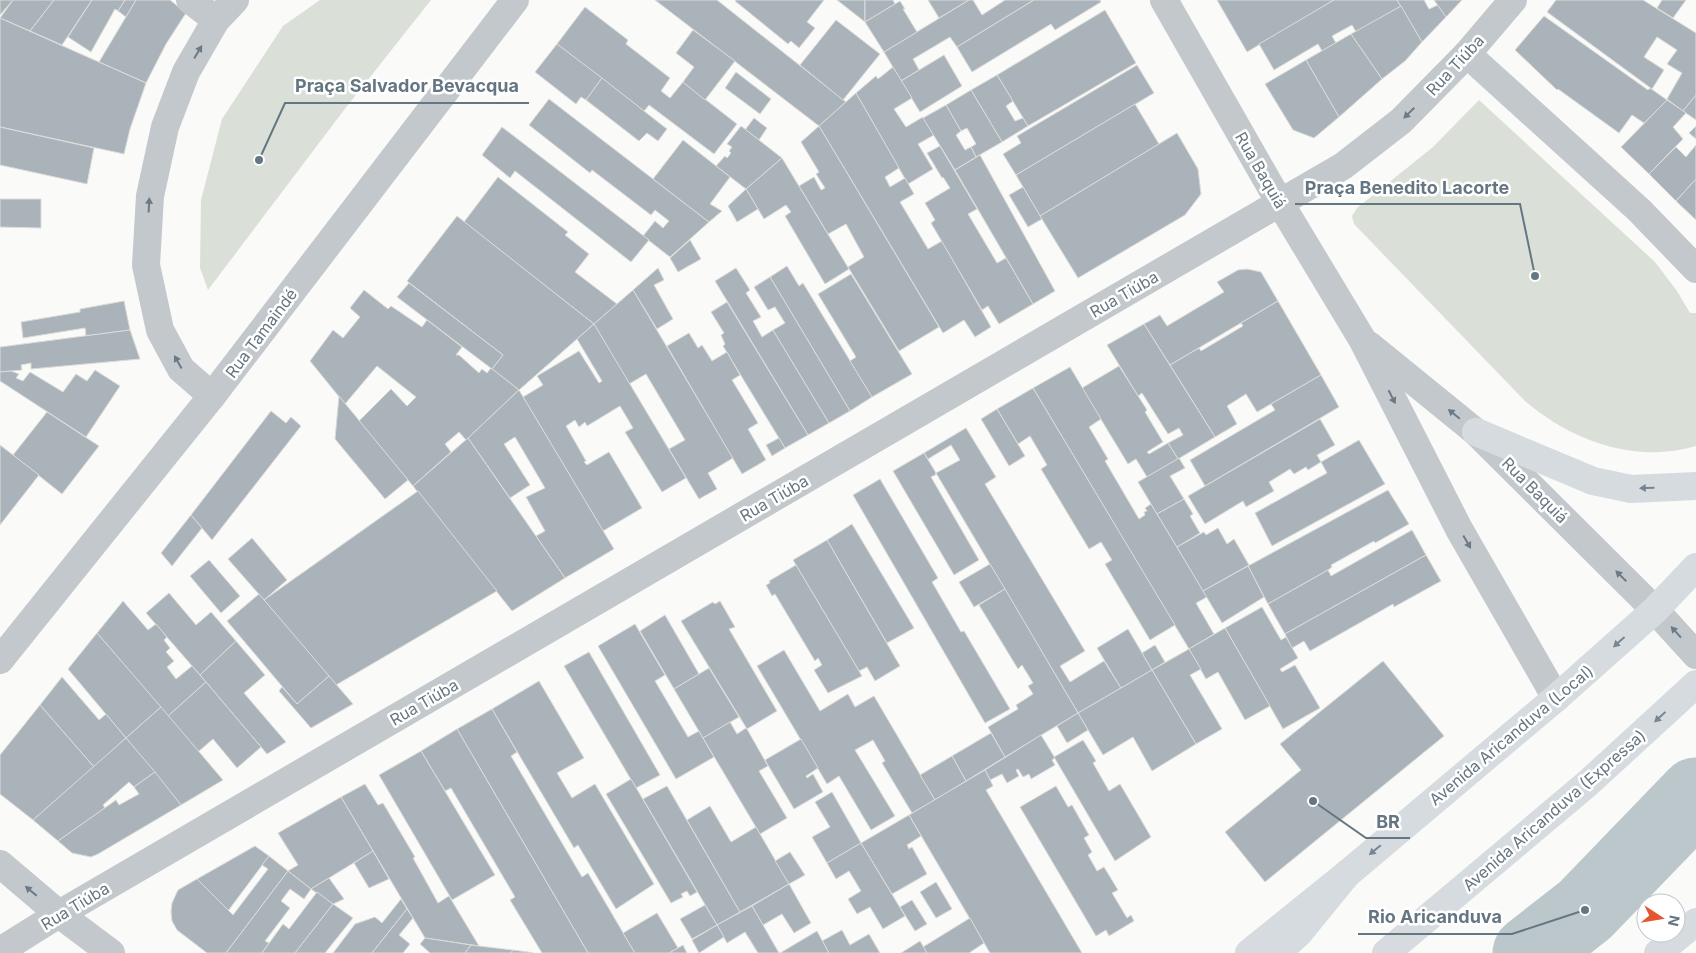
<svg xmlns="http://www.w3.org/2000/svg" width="1696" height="953" font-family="Inter,sans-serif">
  <rect width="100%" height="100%" fill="#fafaf8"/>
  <g fill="#dadfd7">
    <polygon points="320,0 431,0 344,110 208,290 200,268 201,200 222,119 283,26"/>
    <path d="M 1479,100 L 1655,262 L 1677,291 L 1690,313 L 1696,313 L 1696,446 C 1635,464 1572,441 1525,401 L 1354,224 L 1352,216 L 1357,208 L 1433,147 Z"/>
  </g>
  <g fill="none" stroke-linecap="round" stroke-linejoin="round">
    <polyline stroke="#bbc7cb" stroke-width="75" points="1530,953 1585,910 1696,795"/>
  </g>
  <g fill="#aab3b9" stroke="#dcdcda">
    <polygon points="0,0 13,0 0,15"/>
    <polygon points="13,0 54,0 30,31 0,18"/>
    <polygon points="54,0 92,0 62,45 30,31"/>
    <polygon points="92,0 125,0 118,11 115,9 91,52 68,37"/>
    <polygon points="125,0 136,0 126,17 118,11"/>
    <polygon points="136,0 170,0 186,13 166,44 146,83 99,62"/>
    <polygon points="655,0 717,0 846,102 819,126"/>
    <polygon points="736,0 824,0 807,22 815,28 799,48 791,41 788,44 735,1"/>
    <polygon points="837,0 865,0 865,22"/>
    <polygon points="865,0 893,0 895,4 865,22"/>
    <polygon points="928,0 969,0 939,18"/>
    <polygon points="969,0 973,0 982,15 1005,0 1034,0 957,47 950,37 913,59 919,70 901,81 884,52"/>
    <polygon points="1034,0 1100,0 1101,2 1055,30 1051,24 972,72 957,47"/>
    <polygon points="1217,0 1334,0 1247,52"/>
    <polygon points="1334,0 1397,0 1401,6 1356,32 1352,25 1332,36 1336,43 1322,51 1318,44 1274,70 1259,44"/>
    <polygon points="1397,0 1424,0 1429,9 1438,5 1446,17 1422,42"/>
    <polygon points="1434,0 1462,0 1446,17"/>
    <polygon points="1556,0 1643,0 1696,33 1696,95 1683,111 1667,99 1682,73 1667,64 1677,50 1657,37 1644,57 1664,70 1652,89 1547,12"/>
    <polygon points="1662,0 1686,0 1673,18 1657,8"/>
    <polygon points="900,1 905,9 903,9 917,32 884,52 865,22"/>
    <polygon points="1401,6 1422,42 1405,61 1382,79 1351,34"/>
    <polygon points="585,7 628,40 626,44 670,78 661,91 670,98 683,82 737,124 714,154 649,105 644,111 557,44"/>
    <polygon points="1105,10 1136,63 1028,126 997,75"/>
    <polygon points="1544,16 1648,90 1650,88 1667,100 1644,123 1632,115 1619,133 1558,89 1557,90 1515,50"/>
    <polygon points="0,18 146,83 130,129 124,154 0,127"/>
    <polygon points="836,20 880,54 843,100 800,65"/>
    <polygon points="693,30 735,61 705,100 683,82 694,67 676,53"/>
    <polygon points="1351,34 1382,79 1339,117 1306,60"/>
    <polygon points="557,44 602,78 586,100 581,97 576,104 535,72"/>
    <polygon points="944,55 962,86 920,112 901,81"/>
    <polygon points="1306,60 1339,117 1314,138 1293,130 1265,84"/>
    <polygon points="1137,65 1154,93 1016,175 1003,154 1021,143 1017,136"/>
    <polygon points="893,67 912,98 894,109 906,127 923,117 934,135 918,144 933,169 908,184 856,93 876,76 878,79"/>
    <polygon points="736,72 771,99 760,114 725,88"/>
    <polygon points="997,75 1013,101 1006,106 1015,121 1023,118 1028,126 1002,142 971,90"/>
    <polygon points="602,78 667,129 658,141 647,133 639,141 586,100"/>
    <polygon points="971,90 1002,142 976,157 971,147 976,144 967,128 961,131 946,105"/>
    <polygon points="856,93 899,168 885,177 890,187 905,178 914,194 900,202 928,249 942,241 991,327 975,337 964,320 943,333 819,126"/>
    <polygon points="1696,95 1696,120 1683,111"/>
    <polygon points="549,99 653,179 709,222 670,257 643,236 655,221 663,228 669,221 655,210 651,215 592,170 590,173 529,125"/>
    <polygon points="1667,100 1686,113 1673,127 1683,139 1649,174 1621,147"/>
    <polygon points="1135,104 1159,144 1040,216 1016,175"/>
    <polygon points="946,105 961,131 956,135 965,150 971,147 976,157 955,170 923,118"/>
    <polygon points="754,118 767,128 759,140 745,130"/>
    <polygon points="741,126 782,158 746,189 716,166 725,156 727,158 731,153 729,151 732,147 727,144"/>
    <polygon points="819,126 939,327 899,351 848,267 864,257 846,224 828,234 799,186 814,177 821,190 825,188 816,174 819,172 801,142"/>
    <polygon points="1696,126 1696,139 1689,133"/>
    <polygon points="0,127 94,148 87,184 0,165"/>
    <polygon points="502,127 649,240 631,262 515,171 510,178 482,155"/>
    <polygon points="1177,133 1198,169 1201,194 1185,215 1078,278 1040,216"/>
    <polygon points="683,140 730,177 710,204 722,211 709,222 653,179"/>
    <polygon points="1696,145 1696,179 1676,201 1649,174 1676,147 1686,157"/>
    <polygon points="940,146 977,209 968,214 997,263 1006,258 1033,304 999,324 988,306 982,310 931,223 935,220 925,203 950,188 943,177 942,178 927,153"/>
    <polygon points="980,155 1055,291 1033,304 955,170"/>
    <polygon points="782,158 849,269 825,284 785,216 791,212 786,205 764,219 746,189"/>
    <polygon points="498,177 568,232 565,235 589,254 575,272 617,304 594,324 464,222"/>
    <polygon points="1696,179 1696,220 1676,201"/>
    <polygon points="1023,187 1042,219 1028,227 1009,195"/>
    <polygon points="746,189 758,209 737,222 728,206"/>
    <polygon points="0,199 41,199 41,228 0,227"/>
    <polygon points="457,216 594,324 519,390 492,369 503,355 407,281"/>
    <polygon points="690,240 701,259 678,272 670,258"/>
    <polygon points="787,266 799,286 803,283 872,397 850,411 770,277"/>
    <polygon points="658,268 664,280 654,285 673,319 657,329 633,290"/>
    <polygon points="736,268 750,290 746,293 761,317 753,321 762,337 773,330 829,423 808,435 715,281"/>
    <polygon points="1247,269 1261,272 1278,301 1170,365 1144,324 1160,315 1167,326 1224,292 1217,282 1238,270"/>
    <polygon points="851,274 912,374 872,397 850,361 856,357 818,294"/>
    <polygon points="770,277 850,411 829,423 773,330 785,323 775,307 768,310 754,287"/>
    <polygon points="409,283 503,355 492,369 397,297"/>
    <polygon points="364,290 388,309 391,306 422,327 427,320 462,347 456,355 459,355 479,373 482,369 487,373 491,368 519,390 466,440 459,432 445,444 451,452 413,486 359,421 391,389 407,406 416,397 377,366 345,404 310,361 333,330 343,338 360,317 350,308"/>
    <polygon points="633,290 733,458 708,473 717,489 699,499 669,449 685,440 646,374 629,384 594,324"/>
    <polygon points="124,301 130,330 86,336 85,328 23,338 21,322 80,312 80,309"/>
    <polygon points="1278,301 1321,375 1257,412 1246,394 1227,406 1237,424 1215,437 1170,365 1199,348 1201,351 1243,326 1241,323"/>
    <polygon points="727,302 808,435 785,448 723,346 725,344 721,335 724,333 711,312"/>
    <polygon points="594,324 686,478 662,492 625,432 633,428 620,406 587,426 585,422 579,427 575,420 566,426 586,461 584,462 587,465 609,452 642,508 603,531 523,397 543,385 537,376 579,351 599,383 602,381 577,339"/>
    <polygon points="1144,324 1215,437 1178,459 1168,443 1183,435 1179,428 1168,434 1142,393 1138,396 1107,345"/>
    <polygon points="130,330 140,359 31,369 31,363 21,365 22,370 0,372 0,347"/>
    <polygon points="689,333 698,348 702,345 712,361 727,352 740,375 732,380 758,423 748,429 766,460 742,474 667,346"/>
    <polygon points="1119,366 1147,410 1145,412 1163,442 1147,452 1149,454 1168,443 1178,459 1147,477 1136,459 1128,464 1082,388"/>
    <polygon points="1070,367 1101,419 1089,427 1108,459 1105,461 1139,519 1145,515 1144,512 1147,511 1145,508 1151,504 1207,597 1196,603 1214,634 1189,649 1033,388"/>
    <polygon points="95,370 120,386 86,437 0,381 0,372 11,371 19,374 16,378 23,381 30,372 63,392 76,374 87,381"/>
    <polygon points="1321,375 1339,407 1205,486 1190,460 1275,410 1271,404"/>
    <polygon points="1033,388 1175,625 1150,640 1105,564 1112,560 1101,542 1089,549 1041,469 1047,465 1030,436 1018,444 997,409"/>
    <polygon points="519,390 614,549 565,578 536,536 545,531 526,497 545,488 515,437 504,444 530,485 510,498 468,438"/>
    <polygon points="339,396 408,480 385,499 335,439"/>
    <polygon points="997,409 1025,456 1009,466 981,419"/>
    <polygon points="271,411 286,423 291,417 301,426 212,540 191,515"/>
    <polygon points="47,412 99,446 62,494 13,455"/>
    <polygon points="1320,419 1335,445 1317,455 1321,462 1308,470 1306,467 1294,474 1290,469 1269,482 1274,491 1246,507 1243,501 1205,524 1188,496"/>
    <polygon points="966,428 996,477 985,484 1085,651 1060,666 1070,682 1104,661 1121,688 1078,713 936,473 960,460 951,445 928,459 924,453"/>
    <polygon points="468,438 565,578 512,611 413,486"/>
    <polygon points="779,438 785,448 772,456 766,445"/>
    <polygon points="1359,440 1385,484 1272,546 1255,513 1327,473 1321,462"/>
    <polygon points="0,445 39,475 0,525"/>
    <polygon points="924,453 936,473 935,474 937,474 931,477 979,560 954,575 893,471"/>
    <polygon points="1179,458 1185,468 1170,476 1184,499 1157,514 1138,482"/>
    <polygon points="880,479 938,578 932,582 961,632 964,631 1010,709 985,723 853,495"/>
    <polygon points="1388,490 1409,524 1375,543 1374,541 1331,565 1332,567 1328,570 1268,604 1248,566"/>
    <polygon points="418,491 497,591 336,685 264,600"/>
    <polygon points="1184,499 1193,514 1190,516 1200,533 1177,547 1157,514"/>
    <polygon points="191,515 202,528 172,566 161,553"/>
    <polygon points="852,524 914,628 887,643 827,540"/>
    <polygon points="1218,528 1227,544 1234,539 1249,565 1203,591 1177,547 1204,532 1206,535"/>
    <polygon points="1412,530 1426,555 1285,634 1268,604 1328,570 1331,576"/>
    <polygon points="252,538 287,580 264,600 228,559"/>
    <polygon points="827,540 900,666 875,681 867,667 859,671 793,560"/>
    <polygon points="1426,555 1441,581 1394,607 1393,604 1310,651 1304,641 1292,648 1285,634"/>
    <polygon points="209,560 240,596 221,613 190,576"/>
    <polygon points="990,564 1005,589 974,607 959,582"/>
    <polygon points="796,565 862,676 828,693 814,670 822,665 818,658 815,661 775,594 772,596 766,585 770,583 769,581"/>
    <polygon points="1248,566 1264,597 1222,623 1203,591"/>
    <polygon points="1005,589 1078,713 1005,757 988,727 1018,709 1016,705 1033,694 1028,686 1033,683 1022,665 1018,669 979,605"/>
    <polygon points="169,593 196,625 211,612 236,641 200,675 146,613"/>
    <polygon points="259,594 329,676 297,704 227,621"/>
    <polygon points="123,601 148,630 156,624 167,637 164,640 170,648 166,652 174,661 167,667 176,679 192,666 206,682 168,716 97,633"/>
    <polygon points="720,601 735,627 729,629 777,711 747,729 681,621 713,602 715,604"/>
    <polygon points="1262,607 1281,640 1286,637 1298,658 1280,669 1282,672 1295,665 1320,708 1283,729 1225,628"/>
    <polygon points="665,615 699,674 674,689 640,631"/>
    <polygon points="635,624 665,675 655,681 688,737 699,731 714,757 676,779 598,646"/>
    <polygon points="1225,628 1270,706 1245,720 1218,672 1206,679 1189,649"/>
    <polygon points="1128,629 1152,670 1121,688 1097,648"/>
    <polygon points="97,633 161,707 126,738 68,669"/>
    <polygon points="236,641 265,675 244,693 286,742 267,754 200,675"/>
    <polygon points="1155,645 1165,662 1152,670 1142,653"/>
    <polygon points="1189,649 1201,669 1190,675 1222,729 1196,744 1152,670"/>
    <polygon points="784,650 820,711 848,694 855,707 874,696 935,800 912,813 882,763 885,761 873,740 855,750 895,816 871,830 839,776 827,784 757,666"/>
    <polygon points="589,652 660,775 636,788 564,666"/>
    <polygon points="1383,661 1444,736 1265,882 1225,832 1301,770 1280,744"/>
    <polygon points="709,668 739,717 703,738 674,689"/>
    <polygon points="1152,670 1196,744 1152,771 1133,737 1103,755 1078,713"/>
    <polygon points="329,676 353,704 311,728 279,691 282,687 297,704"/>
    <polygon points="62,677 99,720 106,714 126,738 94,767 40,705"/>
    <polygon points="539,681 584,758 557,773 572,798 595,784 654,884 616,909 578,845 574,848 492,709"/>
    <polygon points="206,682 261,747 237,768 213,739 198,752 168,716"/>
    <polygon points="40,705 94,767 33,820 0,794 0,755"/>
    <polygon points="161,707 223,780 181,805 126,738"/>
    <polygon points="492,709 517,752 511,756 582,877 588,873 635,953 588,953 457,729"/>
    <polygon points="1078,713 1088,730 1067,743 1057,726"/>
    <polygon points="730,722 737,734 746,728 747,729 768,766 759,771 787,818 760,834 703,738"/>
    <polygon points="457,729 588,953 542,953 510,900 515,897 451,788 445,791 421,751"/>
    <polygon points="991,733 1005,757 966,781 952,756"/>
    <polygon points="1041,735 1055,758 1052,760 1055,765 1031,779 1029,774 1023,777 1018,769 1016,770 1019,776 1007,783 1002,774 990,780 985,770"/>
    <polygon points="126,738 155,772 134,787 129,782 103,805 105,808 58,841 33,820"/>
    <polygon points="801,739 818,768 806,776 807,778 813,774 823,792 794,809 765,760"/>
    <polygon points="1083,740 1096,761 1093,763 1109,791 1120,784 1151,837 1115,861 1054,757"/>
    <polygon points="421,751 495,875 452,900 379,775"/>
    <polygon points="952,756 966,781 935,800 920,775"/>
    <polygon points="985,770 993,786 986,790 1082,953 990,953 909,815"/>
    <polygon points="155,772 181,805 98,854 91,857 72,853 58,841 116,800 119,805 139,794 134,787"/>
    <polygon points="631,779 697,892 690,896 687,891 681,894 683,897 671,903 606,794"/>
    <polygon points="365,784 378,805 383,803 415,857 413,858 438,903 449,896 479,946 425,938 341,797"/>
    <polygon points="667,786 740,912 717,925 643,799"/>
    <polygon points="1056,786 1068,807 1072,805 1089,835 1084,838 1092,852 1088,855 1097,871 1104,867 1118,890 1112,893 1127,918 1131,915 1134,921 1109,936 1106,930 1096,936 1020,807"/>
    <polygon points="832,792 861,843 827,863 812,837 830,827 815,802"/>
    <polygon points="341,797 373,851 311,889 288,871 298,865 278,833"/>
    <polygon points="710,806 731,842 756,827 789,884 740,912 687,820"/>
    <polygon points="909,815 921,836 907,845 909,849 912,847 927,874 892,894 861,843"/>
    <polygon points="861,843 905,916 883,929 870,907 857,914 848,899 861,891 849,871 836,879 827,863"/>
    <polygon points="255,846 269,856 228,911 197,879"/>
    <polygon points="373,851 389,879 369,888 354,863"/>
    <polygon points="790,852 805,875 789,884 775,861"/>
    <polygon points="269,856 288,871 226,953 207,953 177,930 172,921 171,912 172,903 178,890 197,879 233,915 268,869 262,865"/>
    <polygon points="288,871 311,889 304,899 290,889 281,901 290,908 265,941 269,943 262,953 226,953"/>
    <polygon points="329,878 344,899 333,904 311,889"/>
    <polygon points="936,882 952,909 936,918 920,892"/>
    <polygon points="789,884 811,923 794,933 782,914 763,925 752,906"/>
    <polygon points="317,892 333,904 295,953 262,953 283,924 289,929"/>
    <polygon points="401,899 407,909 372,953 333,953 355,924 375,917 382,923"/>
    <polygon points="912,900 927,924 915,931 900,907"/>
    <polygon points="333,904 353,918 325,953 295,953"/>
    <polygon points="705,905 717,925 692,939 680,919"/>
    <polygon points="752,906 763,925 779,953 758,953 745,932 727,943 717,925"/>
    <polygon points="407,909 413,918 399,935 410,944 403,953 372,953"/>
    <polygon points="657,913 678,948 669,953 635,953 623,933"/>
    <polygon points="970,918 984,943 969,953 927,953 923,947"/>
    <polygon points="717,925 724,937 699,953 692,940"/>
    <polygon points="842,930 850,945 869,934 880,953 829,953 822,941"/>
    <polygon points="817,931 829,953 780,953"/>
    <polygon points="425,938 471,945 465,953 430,953 420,944"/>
    <polygon points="920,941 927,953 901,953"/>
    <polygon points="471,945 479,946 513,950 511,953 465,953"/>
    <polygon points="683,945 687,953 669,953 678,948"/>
    <polygon points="513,950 528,952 533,953 511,953"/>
  </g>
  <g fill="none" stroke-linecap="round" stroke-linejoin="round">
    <g stroke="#c3c8cc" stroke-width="28">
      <polyline points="190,0 216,20"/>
      <polyline points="1164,0 1280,203 1362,339 1459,529 1556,698"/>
      <polyline points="1467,54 1639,210 1696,269"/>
      <polyline points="1369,345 1476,432 1655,610 1696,655"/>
      <polyline points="212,396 181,369 160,330 146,265 150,196 165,127 186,72 216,20 235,0"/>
      <polyline points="0,660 212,396 515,0"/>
      <polyline points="0,864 59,914 111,953"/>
      <polyline points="0,951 59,914 1343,166 1401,121 1467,54 1513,0"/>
    </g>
    <g stroke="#d6dbdf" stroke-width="28">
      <polyline points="1476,432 1593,481 1631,489 1696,486"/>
      <polyline points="1249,953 1347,874 1556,698 1655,610 1696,567"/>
    </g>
    <g stroke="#d6dbdf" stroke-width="28">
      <polyline points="1277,953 1299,933 1347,874"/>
      <polyline points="1386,953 1588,783 1696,684"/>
      <polyline points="1658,953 1696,922"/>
    </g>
  </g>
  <defs><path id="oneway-solid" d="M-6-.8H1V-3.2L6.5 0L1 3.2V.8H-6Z" transform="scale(1.25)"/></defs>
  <g fill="#6a7a87">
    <use href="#oneway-solid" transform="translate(198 52) rotate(-59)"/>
    <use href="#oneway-solid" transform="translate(1409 113) rotate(135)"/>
    <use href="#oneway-solid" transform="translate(149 205) rotate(-87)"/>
    <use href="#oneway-solid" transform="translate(178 362) rotate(-119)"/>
    <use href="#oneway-solid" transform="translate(1392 397) rotate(63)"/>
    <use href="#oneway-solid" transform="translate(1454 414) rotate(-141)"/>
    <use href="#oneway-solid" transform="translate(1467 542) rotate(60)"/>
    <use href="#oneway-solid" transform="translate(1621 576) rotate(-135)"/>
    <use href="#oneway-solid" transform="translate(1676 632) rotate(-132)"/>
    <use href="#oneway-solid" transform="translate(31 891) rotate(-140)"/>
  </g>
  <g fill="#768591">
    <use href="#oneway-solid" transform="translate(1647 488) rotate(178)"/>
    <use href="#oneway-solid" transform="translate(1619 642) rotate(138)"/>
    <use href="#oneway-solid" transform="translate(1660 717) rotate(137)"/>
    <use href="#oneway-solid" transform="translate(1375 850) rotate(140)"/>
  </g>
  <g text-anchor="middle" stroke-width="5" stroke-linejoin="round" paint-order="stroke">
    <g font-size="16" fill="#657683" stroke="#fff">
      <text transform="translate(1455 65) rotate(-47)" y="6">Rua Tiúba</text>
      <text transform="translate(1261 170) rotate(60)" y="6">Rua Baquiá</text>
      <text transform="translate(1124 294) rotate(-30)" y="6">Rua Tiúba</text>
      <text transform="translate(261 333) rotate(-53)" y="6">Rua Tamaindé</text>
      <text transform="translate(1535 490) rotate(45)" y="6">Rua Baquiá</text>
      <text transform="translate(774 498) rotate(-30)" y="6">Rua Tiúba</text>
      <text transform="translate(424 702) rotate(-30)" y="6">Rua Tiúba</text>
      <text transform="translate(1511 735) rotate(-40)" y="6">Avenida Aricanduva (Local)</text>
      <text transform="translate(1554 810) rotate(-41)" y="6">Avenida Aricanduva (Expressa)</text>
      <text transform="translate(75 906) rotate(-31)" y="6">Rua Tiúba</text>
    </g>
  </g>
  <path fill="none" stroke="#657683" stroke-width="2" d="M259 160L285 103H529M1535 276L1520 204H1295M1313 801L1366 838H1410M1585 910L1512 934H1358"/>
  <g fill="#657683" stroke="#fff" stroke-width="2">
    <circle cx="259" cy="160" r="5"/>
    <circle cx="1535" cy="276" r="5"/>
    <circle cx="1313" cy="801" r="5"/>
    <circle cx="1585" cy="910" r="5"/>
  </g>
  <g font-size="18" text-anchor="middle" font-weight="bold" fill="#657683" stroke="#fff" stroke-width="5" stroke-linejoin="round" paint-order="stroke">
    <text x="407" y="92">Praça Salvador Bevacqua</text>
    <text x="1407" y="194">Praça Benedito Lacorte</text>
    <text x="1388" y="828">BR</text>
    <text x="1435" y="923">Rio Aricanduva</text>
  </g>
  <g transform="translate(1661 918) rotate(102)"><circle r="24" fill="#ffffff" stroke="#c1c8cd"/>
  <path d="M0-4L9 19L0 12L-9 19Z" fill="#e4572e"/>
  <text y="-8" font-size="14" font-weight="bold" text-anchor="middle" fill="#657683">N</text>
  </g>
</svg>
